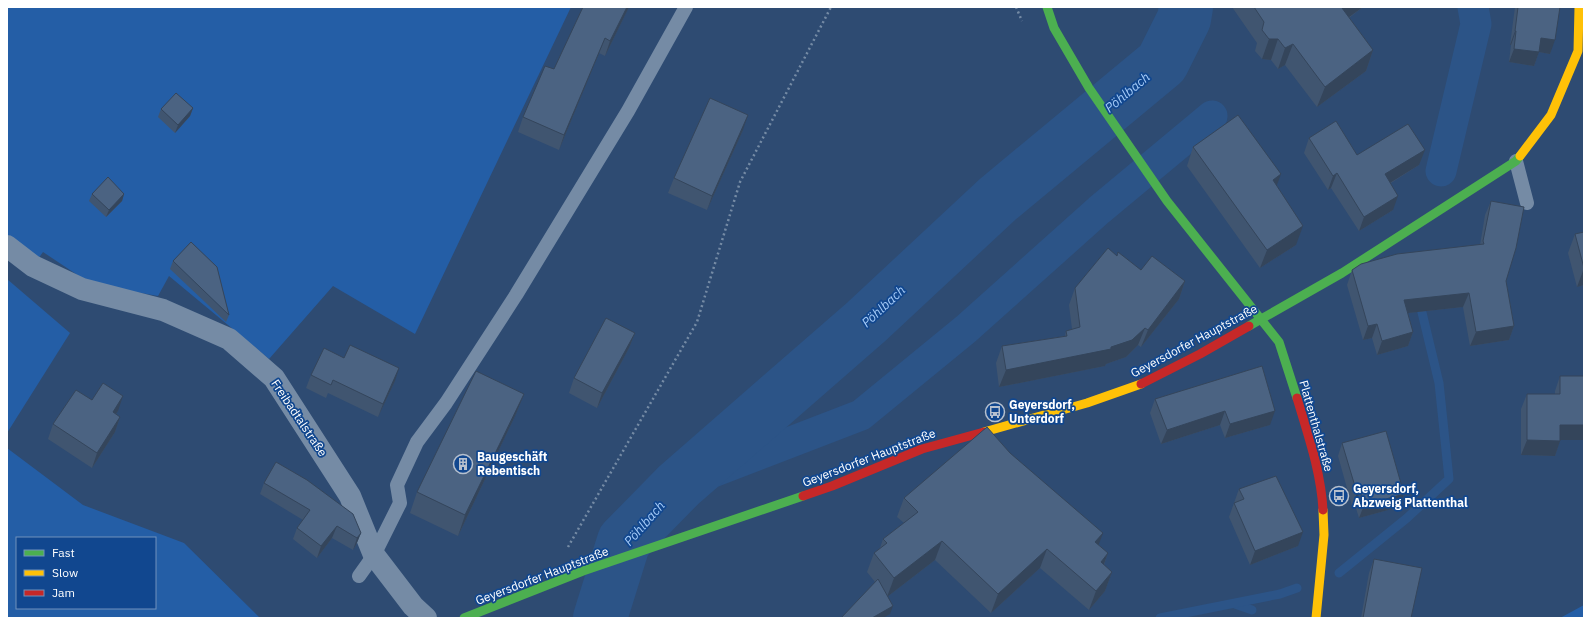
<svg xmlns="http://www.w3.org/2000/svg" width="1591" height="625" font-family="'IBM Plex Sans',sans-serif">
  <rect width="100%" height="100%" fill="#2e4b72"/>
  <g fill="#245ea6" fill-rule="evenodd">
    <polygon points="7,7 571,7 415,334 333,286 269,359 169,276 158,296 91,284 43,252 33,266 7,246"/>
    <polygon points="7,279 70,333 7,433"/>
    <path d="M 7,448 L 83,505 L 184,543 L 260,618 L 7,618 ZM 17,538 L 155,538 L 155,608 L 17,608 Z"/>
    <polygon points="1584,605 1584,618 1560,618"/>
  </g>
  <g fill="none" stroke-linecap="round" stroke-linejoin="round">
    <g stroke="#2c5487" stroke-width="9">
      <polyline points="1339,573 1407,518 1449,479 1439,383 1419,300"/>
      <polyline points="1235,604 1252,610"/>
      <polyline points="1160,618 1280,594 1297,588"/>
    </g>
    <g stroke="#2c5487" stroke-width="31">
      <polyline points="1441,171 1476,24 1473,7"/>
      <polyline points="679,485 861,415 966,329 1099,210 1212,116"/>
    </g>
    <polyline stroke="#2c5487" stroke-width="54" points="600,618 624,541 679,485 866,322 998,199 1162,63 1184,19 1186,7"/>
    <g stroke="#758ba5" stroke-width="2.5" stroke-dasharray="2 3" stroke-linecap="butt">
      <polyline points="1016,7 1022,21"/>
      <polyline points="568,547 697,322 740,182 831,7"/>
    </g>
    <g stroke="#758ba5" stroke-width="14">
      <polyline points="1516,161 1527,203"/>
      <polyline points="359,576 374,555 400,503 397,485 417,442 446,403 516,295 628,111 686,7"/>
    </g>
    <polyline stroke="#758ba5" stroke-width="22" points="7,246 33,266 82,289 163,310 229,339 274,378 350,496 374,555 413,606 426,618"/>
    <g stroke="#4caf50" stroke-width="9">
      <polyline points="1047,7 1054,28 1089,88 1167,201 1279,342 1297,398"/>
      <polyline points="1249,326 1342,273 1516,161 1520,156"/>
      <polyline points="464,618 583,571 803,496"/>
    </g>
    <g stroke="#ffc107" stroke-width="9">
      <polyline points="1520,156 1551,115 1578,51 1579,7"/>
      <polyline points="984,432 1087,403 1141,384"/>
      <polyline points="1316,618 1324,535 1323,510"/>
    </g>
    <g stroke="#c62828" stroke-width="9">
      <polyline points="1141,384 1200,354 1249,326"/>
      <path d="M 1297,398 C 1308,435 1321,472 1323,510"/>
      <polyline points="803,496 832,486 922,449 984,432"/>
    </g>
  </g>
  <g fill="#405570">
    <polygon points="583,7 629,7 605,56 599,53 559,150 518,132 523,117 554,69"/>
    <polygon points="1232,7 1363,7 1349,18 1373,50 1366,71 1317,107 1285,65 1278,69 1271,60 1262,59 1255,51 1257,43"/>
    <polygon points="1515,7 1560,7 1550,54 1539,52 1534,66 1509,62 1511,45 1510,45"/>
    <polygon points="193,108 190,116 175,133 158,117 161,109"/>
    <polygon points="743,130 707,210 668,193 674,178"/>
    <polygon points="1309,138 1357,155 1419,165 1391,183 1393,210 1359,231 1331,188 1328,190 1304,153"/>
    <polygon points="1193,147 1277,186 1296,245 1260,268 1187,166"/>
    <polygon points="92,194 124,194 122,201 106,217 89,201"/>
    <polygon points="1491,201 1506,281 1514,326 1509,340 1470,346 1463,307 1408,313 1413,332 1408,346 1377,355 1372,338 1363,340 1347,285 1352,270 1480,245 1485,215"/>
    <polygon points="1584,232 1584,285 1577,287 1568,253 1575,234"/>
    <polygon points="1117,256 1141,270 1185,281 1179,299 1141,347 1138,345 1126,357 1106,364 1105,366 999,387 996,363 1002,346 1065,336 1066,331 1072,329 1069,305 1075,288"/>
    <polygon points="173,261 229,315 226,322 170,269"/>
    <polygon points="635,333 629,348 597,408 569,393 574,378"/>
    <polygon points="1262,366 1270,425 1225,438 1220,425 1161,444 1150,413 1155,399"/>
    <polygon points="311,375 395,381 378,417 328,393 326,398 306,388"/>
    <polygon points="1560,376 1584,440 1560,440 1555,456 1521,455 1521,409 1527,394 1555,394 1555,391"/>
    <polygon points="524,394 516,414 458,536 410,513 417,492"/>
    <polygon points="92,400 118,411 116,414 120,417 115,432 92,468 48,439 53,424"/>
    <polygon points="1342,443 1404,494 1399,507 1359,518 1355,505 1352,506 1338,456"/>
    <polygon points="1010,453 1099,545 1108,553 1104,565 1112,572 1105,591 1089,610 1040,568 991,613 935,560 887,597 890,614 875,582 867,572 874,553 880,548 883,539 904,523 897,517 904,498"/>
    <polygon points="264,483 361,533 356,545 353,550 332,538 317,558 293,539 297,528 303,520 260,494"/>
    <polygon points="1239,489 1298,546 1250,565 1229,517"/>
    <polygon points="1374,559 1411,618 1361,618 1369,573"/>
  </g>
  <g fill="#34455b">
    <polygon points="627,7 629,7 605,56 610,41"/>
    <polygon points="1343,7 1363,7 1334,28 1342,8"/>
    <polygon points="1515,31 1516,31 1511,45 1510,45"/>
    <polygon points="605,38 599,53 559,150 564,135"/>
    <polygon points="1541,38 1555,40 1550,54 1539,52 1534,66 1509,62 1514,49"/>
    <polygon points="1269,39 1278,39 1271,60 1262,59"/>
    <polygon points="1293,44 1285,65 1278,69 1285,48"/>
    <polygon points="1373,50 1366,71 1317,107 1325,87"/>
    <polygon points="193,108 190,116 175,133 178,125"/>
    <polygon points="748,115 743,130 707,210 712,196"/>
    <polygon points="1425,150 1419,165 1380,189 1385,174"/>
    <polygon points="1337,173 1331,188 1328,190 1333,176"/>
    <polygon points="1281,174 1274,193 1273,180"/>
    <polygon points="124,194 122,201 106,217 109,210"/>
    <polygon points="1398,196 1393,210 1359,231 1364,217"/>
    <polygon points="1303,226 1296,245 1260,268 1267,250"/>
    <polygon points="1584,268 1584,285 1577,287"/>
    <polygon points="1185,281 1179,299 1141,347 1148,330"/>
    <polygon points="1469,293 1463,307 1399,314 1404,300"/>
    <polygon points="1377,324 1372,338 1363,340 1368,326"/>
    <polygon points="1514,326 1509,340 1470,346 1476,332"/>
    <polygon points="1145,328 1138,345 1126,357 1106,364 1105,366 999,387 1006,370 1111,347"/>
    <polygon points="1413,332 1408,346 1377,355 1382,341"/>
    <polygon points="635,333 629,348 597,408 602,393"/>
    <polygon points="399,368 395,381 378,417 383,404"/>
    <polygon points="524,394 516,414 458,536 465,515"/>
    <polygon points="123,396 118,411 107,427 113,412"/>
    <polygon points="1225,411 1220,425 1161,444 1167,430"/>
    <polygon points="1275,411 1270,425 1225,438 1230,424"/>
    <polygon points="120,417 115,432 92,468 97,453"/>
    <polygon points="1560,425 1584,425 1584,440 1555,440"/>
    <polygon points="1527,440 1560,441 1555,456 1521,455"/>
    <polygon points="1360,491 1355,505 1352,506 1357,493"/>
    <polygon points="1404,494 1399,507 1359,518 1364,505"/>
    <polygon points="337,526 332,538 317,558 321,546"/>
    <polygon points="1303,532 1298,546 1250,565 1255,551"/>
    <polygon points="361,533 356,545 353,550 357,538"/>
    <polygon points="1103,533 1096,552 1095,542"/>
    <polygon points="942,541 935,560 887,597 894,578"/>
    <polygon points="1047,549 1040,568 991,613 998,594"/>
    <polygon points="1108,553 1101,572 1101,562"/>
    <polygon points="1112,572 1105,591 1089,610 1096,591"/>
    <polygon points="893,606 890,614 883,618 872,618"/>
  </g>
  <g fill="#4b6382" stroke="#34455b">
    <polygon points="583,7 627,7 610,41 605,38 564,135 523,117 545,66 554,69"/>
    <polygon points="1254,7 1343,7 1342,8 1373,50 1325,87 1293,44 1285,48 1278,39 1269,39 1262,30 1264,22"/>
    <polygon points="1518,7 1560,7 1555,40 1541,38 1539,52 1514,49 1516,31 1515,31"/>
    <polygon points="176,93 193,108 178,125 161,109"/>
    <polygon points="710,98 748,115 712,196 674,178"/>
    <polygon points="1238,115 1281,174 1273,180 1303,226 1267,250 1193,147"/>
    <polygon points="1336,121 1357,155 1408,124 1425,150 1385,174 1398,196 1364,217 1337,173 1333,176 1309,138"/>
    <polygon points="108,177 124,194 109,210 92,194"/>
    <polygon points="1491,201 1524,207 1516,248 1506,281 1514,326 1476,332 1469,293 1404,300 1413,332 1382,341 1377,324 1368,326 1352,270 1361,264 1397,254 1484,244 1483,241"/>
    <polygon points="1584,232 1584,268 1575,234"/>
    <polygon points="191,242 217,267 229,315 173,261"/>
    <polygon points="1108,248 1117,256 1118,252 1141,270 1152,256 1185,281 1148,330 1145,328 1132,340 1111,347 1111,349 1006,370 1002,346 1067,336 1066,331 1080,327 1075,288"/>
    <polygon points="606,318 635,333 602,393 574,378"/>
    <polygon points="350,345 399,368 383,404 333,380 331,385 311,375 324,348 344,358"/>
    <polygon points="1262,366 1275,411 1230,424 1225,411 1167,430 1155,399"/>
    <polygon points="476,371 524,394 465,515 417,492"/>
    <polygon points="1560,376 1584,376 1584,425 1560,425 1560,441 1527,440 1527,394 1560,394"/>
    <polygon points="103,383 123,396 113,412 120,417 97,453 53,424 76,390 92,400"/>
    <polygon points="987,427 1010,453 1103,533 1095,542 1108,553 1101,562 1112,572 1096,591 1047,549 998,594 942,541 894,578 874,553 887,543 883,539 918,512 904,498"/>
    <polygon points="1386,431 1404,494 1364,505 1360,491 1357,493 1342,443"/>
    <polygon points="276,462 307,480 353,514 361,533 357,538 337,526 321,546 297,528 310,510 264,483"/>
    <polygon points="1276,476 1303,532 1255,551 1234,503 1244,499 1239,489"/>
    <polygon points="1374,559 1422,568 1411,618 1363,618"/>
    <polygon points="878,579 893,606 872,618 841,618"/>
  </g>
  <defs>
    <g id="bus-ring" transform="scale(1)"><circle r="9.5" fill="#11478f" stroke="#b6c0ce" stroke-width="1.5"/><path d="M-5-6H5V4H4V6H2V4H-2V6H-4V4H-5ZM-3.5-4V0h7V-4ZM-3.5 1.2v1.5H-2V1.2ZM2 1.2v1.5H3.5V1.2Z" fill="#b6c0ce"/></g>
    <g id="building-ring" transform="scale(1)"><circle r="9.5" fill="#11478f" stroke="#b6c0ce" stroke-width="1.5"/><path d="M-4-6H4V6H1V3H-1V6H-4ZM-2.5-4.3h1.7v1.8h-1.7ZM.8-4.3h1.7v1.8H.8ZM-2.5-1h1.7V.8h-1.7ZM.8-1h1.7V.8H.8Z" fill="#b6c0ce"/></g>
  </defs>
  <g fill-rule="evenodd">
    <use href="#bus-ring" x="995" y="412"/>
    <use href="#building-ring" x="463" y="464"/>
    <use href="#bus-ring" x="1339" y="496"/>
  </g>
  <g text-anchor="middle" stroke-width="3.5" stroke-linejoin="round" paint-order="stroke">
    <g font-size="12" fill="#fff" stroke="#11478f">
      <text transform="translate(1194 341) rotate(-28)" y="4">Geyersdorfer Hauptstraße</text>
      <text transform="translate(299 418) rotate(56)" y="4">Freibadtalstraße</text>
      <text transform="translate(1316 426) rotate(74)" y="4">Plattenthalstraße</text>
      <text transform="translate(869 458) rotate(-21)" y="4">Geyersdorfer Hauptstraße</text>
      <text transform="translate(542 576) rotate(-21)" y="4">Geyersdorfer Hauptstraße</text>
    </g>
    <g font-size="12" font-weight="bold" fill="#fff" stroke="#11478f" text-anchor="start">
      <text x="1009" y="409">Geyersdorf,<tspan x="1009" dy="14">Unterdorf</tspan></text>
      <text x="477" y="461">Baugeschäft<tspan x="477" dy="14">Rebentisch</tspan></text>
      <text x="1353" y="493">Geyersdorf,<tspan x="1353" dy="14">Abzweig Plattenthal</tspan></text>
    </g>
    <g font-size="13" font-style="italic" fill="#a6ccf9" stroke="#11478f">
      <text transform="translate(1127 92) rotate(-40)" y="5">Pöhlbach</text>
      <text transform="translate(883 306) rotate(-43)" y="5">Pöhlbach</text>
      <text transform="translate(644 523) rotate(-49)" y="5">Pöhlbach</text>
    </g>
  </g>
  <rect width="1591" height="625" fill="none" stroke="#ffffff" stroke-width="16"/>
  <rect x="16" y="537" width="140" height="72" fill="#11478f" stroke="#7091bc"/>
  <rect x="24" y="550" width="20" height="6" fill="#4caf50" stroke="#7091bc"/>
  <text x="52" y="557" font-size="12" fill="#ffffff">Fast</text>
  <rect x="24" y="570" width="20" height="6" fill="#ffc107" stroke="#7091bc"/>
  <text x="52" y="577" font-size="12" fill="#ffffff">Slow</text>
  <rect x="24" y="590" width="20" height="6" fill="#c62828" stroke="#7091bc"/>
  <text x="52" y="597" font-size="12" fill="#ffffff">Jam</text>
</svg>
